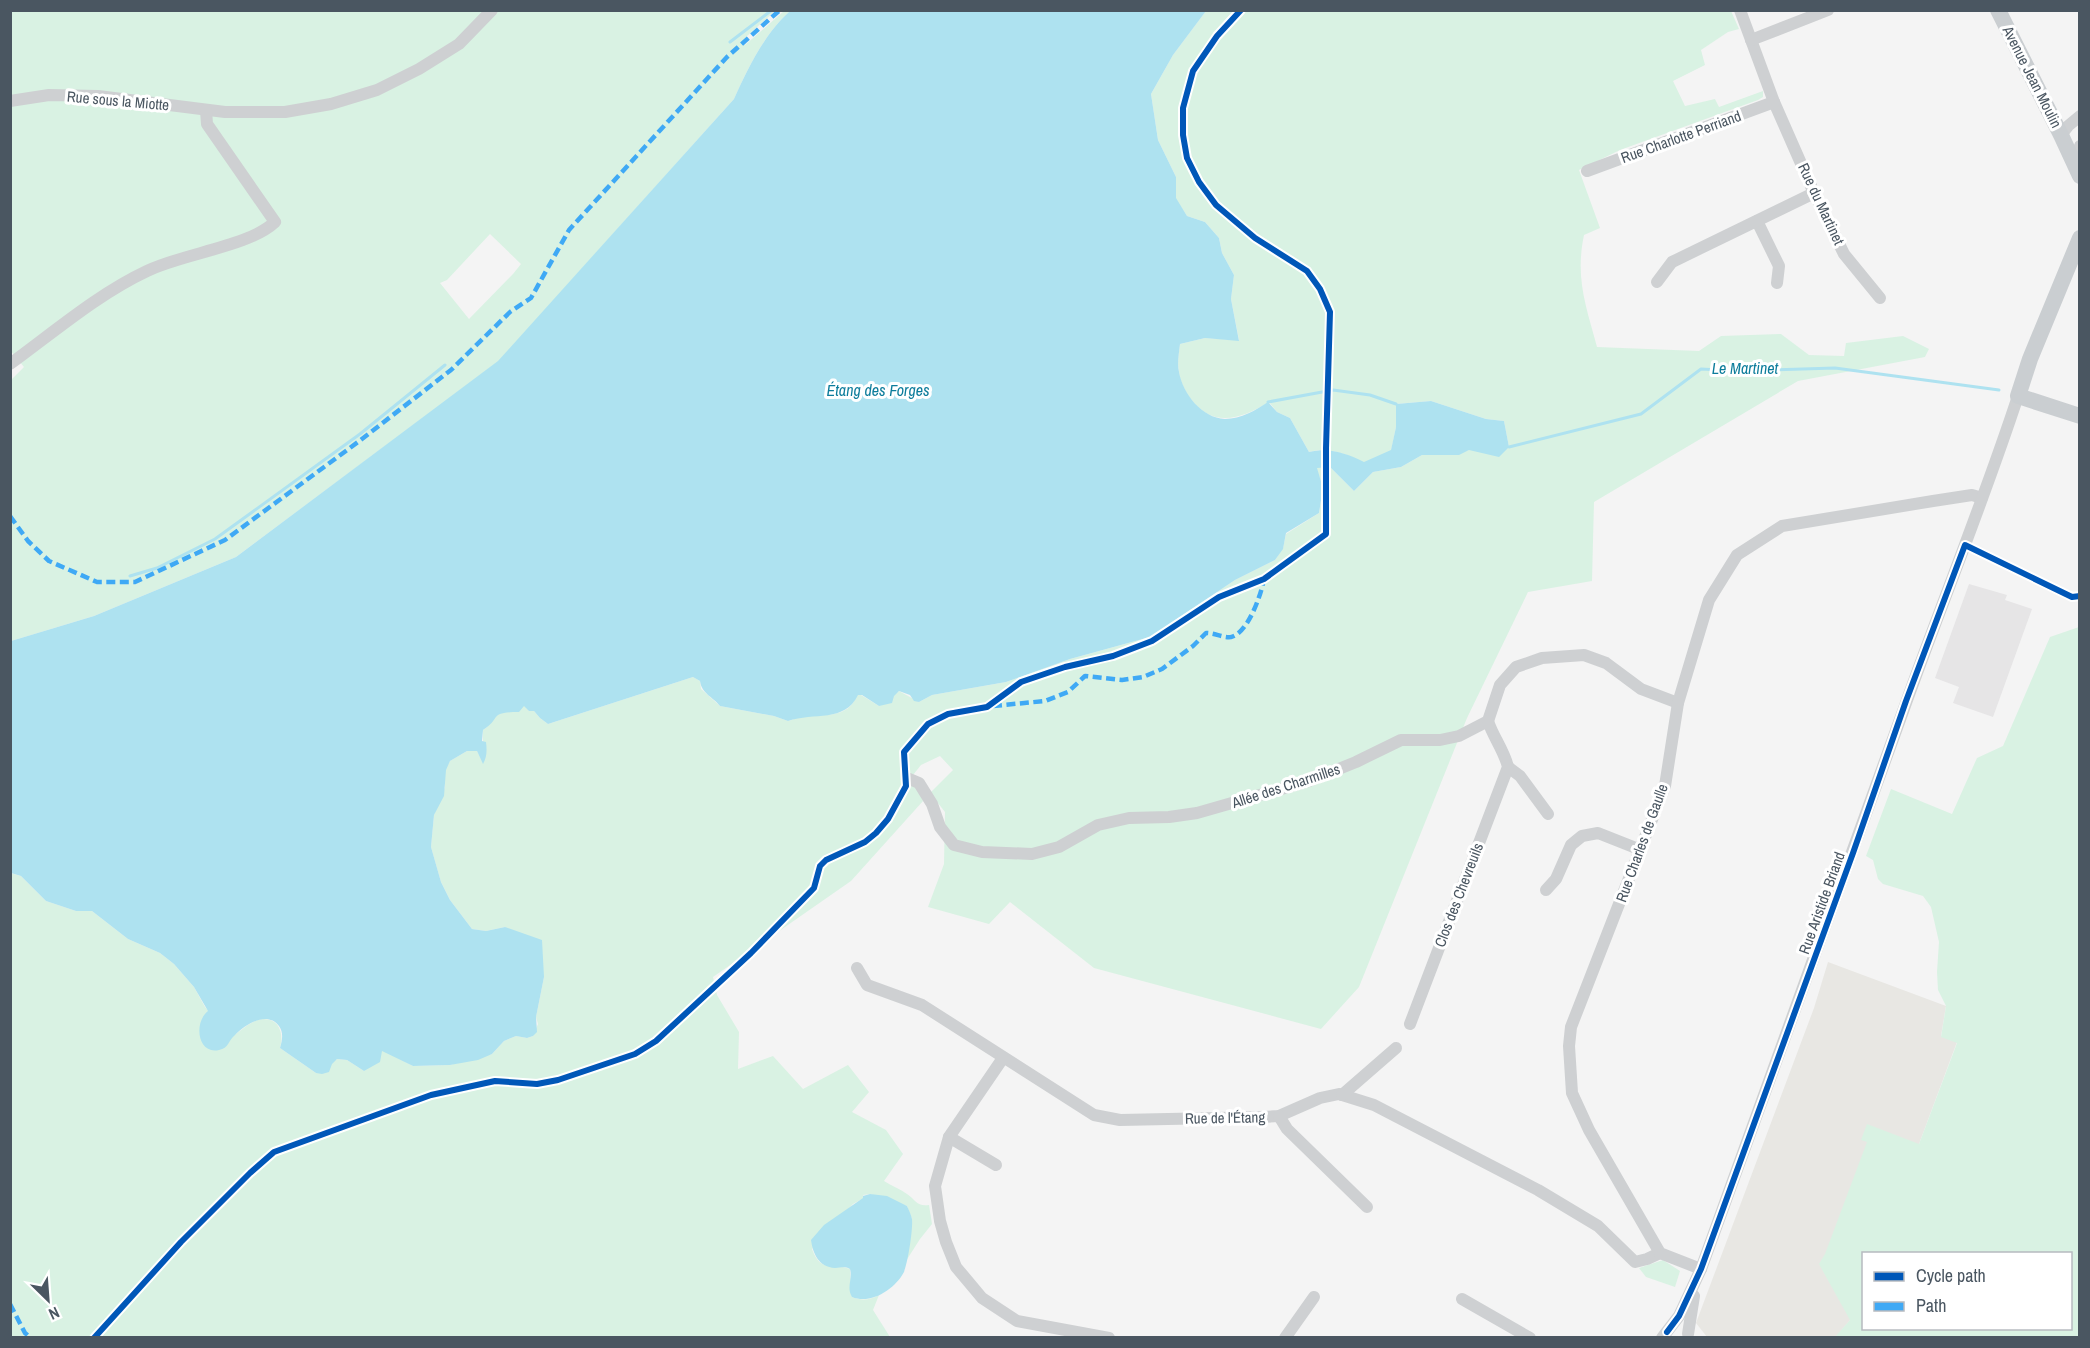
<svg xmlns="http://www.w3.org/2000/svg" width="2090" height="1348" font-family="'Archivo Narrow',sans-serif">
  <rect width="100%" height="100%" fill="#f4f4f4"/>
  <polygon fill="#e8e7e3" points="1828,962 1946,1006 1941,1036 1957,1042 1919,1144 1864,1254 1850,1320 1835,1338 1707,1337 1696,1323 1814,1008"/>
  <polygon fill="#e6e5e6" points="1969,584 2007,595 2005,600 2032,609 1993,717 1953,703 1959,687 1935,678"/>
  <g fill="#d9f2e3" fill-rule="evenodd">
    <path d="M 11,11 L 775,11 L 747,36 L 745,45 L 784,11 L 790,11 C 765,33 748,68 734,99 L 499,361 L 236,557 L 94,616 L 11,641 L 11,380 L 24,367 L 10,350 ZM 490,234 L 521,264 L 513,274 L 469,319 L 440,283 L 447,280 Z"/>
    <path d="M 1206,11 L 1731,11 L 1739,29 L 1728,32 L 1701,50 L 1705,65 L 1673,81 L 1685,106 L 1715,99 L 1719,107 L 1763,91 L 1763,97 L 1758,100 L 1620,150 L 1579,170 L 1600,228 L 1584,235 C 1575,278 1586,306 1597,347 L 1699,351 L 1721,336 L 1781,334 L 1809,355 L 1844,356 L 1846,343 L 1903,336 L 1929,349 L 1925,357 L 1798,381 L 1594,502 L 1592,581 L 1528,592 L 1467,718 L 1359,987 L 1321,1029 L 1094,968 L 1010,902 L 989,924 L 928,907 L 944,864 L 945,812 L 930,793 L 953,770 L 940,756 L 921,765 L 913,775 L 923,801 L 851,881 L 713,977 L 717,995 L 739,1032 L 738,1069 L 773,1056 L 803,1089 L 848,1065 L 869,1092 L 852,1112 L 886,1130 L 903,1154 L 884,1181 C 892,1186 900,1189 907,1194 C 916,1200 917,1207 929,1205 L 932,1224 L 920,1239 L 906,1261 L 912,1219 L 907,1206 L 870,1194 L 863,1195 L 864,1198 L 853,1204 L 812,1249 C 821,1274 833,1262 850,1269 L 852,1297 C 862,1301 870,1300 879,1295 L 873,1310 L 890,1337 L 11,1337 L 10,873 L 21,876 L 46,901 L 76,911 L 92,911 L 128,939 L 160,953 L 174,964 L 194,987 L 205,1007 L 233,1036 C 240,1031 249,1023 257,1020 C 277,1015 285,1031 280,1048 L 316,1073 L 337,1059 L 347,1060 L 364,1071 L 382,1050 L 413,1066 L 450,1065 L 492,1054 L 504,1041 L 516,1036 L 527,1038 L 533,1036 L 538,1024 L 536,1017 L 544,977 L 505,927 L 486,931 L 472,929 L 450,900 L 441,882 L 431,847 L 434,815 L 445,787 L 445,770 L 450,761 L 467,751 L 477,751 L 483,763 L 483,730 L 487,727 L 496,715 L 524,705 L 529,711 L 534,711 L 540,718 L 548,724 L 693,677 L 700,681 L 701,689 L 720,706 L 774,716 L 788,721 C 793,720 797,717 802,717 C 823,713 848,720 857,695 L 861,695 L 879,706 L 899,691 L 919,702 L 932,695 L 1006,682 L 1070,659 L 1150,637 L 1235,580 L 1275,560 L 1283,548 L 1286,534 L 1319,513 L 1323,488 L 1316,467 L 1330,467 L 1354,491 L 1373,472 L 1401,467 L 1422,455 L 1440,454 L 1451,455 L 1469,450 L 1509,447 L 1504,421 L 1486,419 L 1431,401 L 1396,404 L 1396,427 L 1391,451 L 1364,463 C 1348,454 1327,447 1309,452 L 1290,418 L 1277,412 L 1269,402 C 1241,419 1213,429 1190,398 C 1185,391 1180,381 1179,372 C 1177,363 1179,353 1180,344 L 1205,338 L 1239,340 L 1231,299 L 1234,275 L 1222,253 L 1219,238 L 1205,222 L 1187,216 L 1175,198 L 1176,177 L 1158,140 L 1151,94 L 1173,55 Z"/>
    <path d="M 2079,627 L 2079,1337 L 1835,1337 L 1850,1320 L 1819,1264 L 1825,1254 L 1867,1142 L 1861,1140 L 1867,1124 L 1919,1144 L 1957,1043 L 1941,1037 L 1946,1006 L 1938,990 L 1937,972 L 1939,942 L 1931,907 L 1923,896 L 1883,884 L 1878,879 L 1873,860 L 1866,856 L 1891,789 L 1952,814 L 1977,758 L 2003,746 L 2050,637 ZM 1864,1254 L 2070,1254 L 2070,1328 L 1864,1328 Z"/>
    <polygon points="1663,1260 1680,1271 1675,1287 1646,1277 1639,1268"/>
  </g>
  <g fill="#aee2f0">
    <path d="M 790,11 L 1206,11 L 1173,55 L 1151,94 L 1158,140 L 1176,177 L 1176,198 L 1187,216 L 1205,222 L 1219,238 L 1222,253 L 1234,275 L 1231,299 L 1239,341 L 1205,338 L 1180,344 C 1179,353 1177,364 1179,372 C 1183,394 1202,418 1225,419 C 1241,419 1256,410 1268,402 L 1277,412 L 1290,418 L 1309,452 C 1329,447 1346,453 1364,462 L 1391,450 L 1396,427 L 1396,404 L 1431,401 L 1486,419 L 1504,421 L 1509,447 L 1499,457 L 1469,450 L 1459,455 L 1422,455 L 1401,467 L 1373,472 L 1354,491 L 1330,467 L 1317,468 L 1323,488 L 1319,513 L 1286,533 L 1283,549 L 1275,560 L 1235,580 L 1150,637 L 1070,659 L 1006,682 L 932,695 L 919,702 L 914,701 L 910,695 L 899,691 L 894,696 L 892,703 L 879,706 L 862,695 L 858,695 C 845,723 814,712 788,721 L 774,716 L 720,706 C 712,696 702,694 700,681 L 693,677 L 548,724 L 540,718 L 534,711 L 529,711 L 524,706 L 519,712 C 488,712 502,718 483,730 L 482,741 L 486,742 C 487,750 487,757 483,764 L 477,751 L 467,751 L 450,761 L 446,770 L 444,796 L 434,815 L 431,847 L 441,882 L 450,900 L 472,929 L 486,931 L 505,927 L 542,940 L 544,977 L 536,1017 L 537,1032 L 533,1036 L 527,1038 L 516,1036 L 504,1041 L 492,1054 L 478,1060 L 450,1065 L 413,1066 L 382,1051 L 380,1062 L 364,1071 L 347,1060 L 337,1059 L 332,1064 L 329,1072 L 322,1074 L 316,1073 L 280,1048 C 282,1041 284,1033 279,1026 C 267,1010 245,1025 235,1035 C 228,1041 229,1048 219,1050 C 198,1055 193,1023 208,1011 L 194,987 L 174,964 L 160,953 L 128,939 L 92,911 L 76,911 L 46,901 L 21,876 L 11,873 L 11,641 L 94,616 L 236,557 L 498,361 L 734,99 C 748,68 765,33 790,11 Z"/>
    <path d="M 870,1194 L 887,1196 L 907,1206 C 909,1210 911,1215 912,1219 C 913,1230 908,1262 904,1272 C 895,1289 871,1305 852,1297 C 846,1287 853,1279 850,1269 C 844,1266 841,1268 835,1268 C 819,1267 813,1254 811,1240 L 824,1225 L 863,1198 L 863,1196 Z"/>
  </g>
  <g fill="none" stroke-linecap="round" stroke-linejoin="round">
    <g stroke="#aee2f0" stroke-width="3">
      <polyline points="730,42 772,10"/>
      <polyline points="1268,402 1333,390 1370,395 1396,404"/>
      <polyline points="1509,447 1641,414 1701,369 1739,371 1835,368 1999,390"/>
      <polyline points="130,576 157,568 215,539 360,434 445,365"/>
    </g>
    <g stroke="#ced0d2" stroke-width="12">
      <polyline points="1740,10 1774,102 1814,193 1844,254 1880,298"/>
      <polyline points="1751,40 1828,10"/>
      <polyline points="10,101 49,95 98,96 225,112 285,112 331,104 377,90 419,69 459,44 492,10"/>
      <polyline points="2061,135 2068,126 2080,116"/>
      <polyline points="2075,165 2080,146"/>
      <polyline points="1587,171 1774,102"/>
      <polyline points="1757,221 1779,266 1777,283"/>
      <polyline points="1657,282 1672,262 1814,193"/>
      <path d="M 10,364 C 54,332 98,294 147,271 C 184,253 248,247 275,222 L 207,124 L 206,110"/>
      <polyline points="1508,767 1520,776 1548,814"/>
      <polyline points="907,778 919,783 932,804 940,827 954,845 982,852 1032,854 1059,847 1098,825 1129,818 1169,817 1197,813 1309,781 1356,762 1401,740 1440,740 1459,736 1488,721 1500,685 1516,667 1542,658 1584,655 1606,663 1641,689 1678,703"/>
      <polyline points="1546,890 1556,879 1571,845 1582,836 1598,833 1641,850"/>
      <polyline points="857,968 867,985 922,1005 1094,1115 1120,1120 1264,1117 1279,1116 1320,1098 1339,1094 1374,1105 1538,1190 1598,1226 1635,1262 1647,1259 1660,1253"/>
      <path d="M 1410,1024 L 1508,767 C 1504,750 1493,737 1488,721"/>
      <polyline points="1003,1058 949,1137 935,1186 940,1221 946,1242 956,1267 982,1298 1017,1321 1109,1338"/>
      <polyline points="1342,1095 1396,1048"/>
      <polyline points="1279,1116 1287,1129 1367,1207"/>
      <polyline points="949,1137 996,1165"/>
      <polyline points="1701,1269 1660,1253 1589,1130 1572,1093 1569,1046 1571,1027 1665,786 1678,703 1709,600 1737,555 1782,526 1933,501 1972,495 1982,498"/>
      <polyline points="1462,1299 1530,1338"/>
      <polyline points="1688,1334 1694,1296"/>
      <polyline points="1285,1338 1314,1297"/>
      <path d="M 1662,1338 L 1679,1316 L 1701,1269 C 1770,1080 1838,891 1906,703 C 1943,600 1984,500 2018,396"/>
    </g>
    <g stroke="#caced1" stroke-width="16">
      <polyline points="1998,10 2061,135 2080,176"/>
      <polyline points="2080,238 2030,359 2018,396 2080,416"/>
    </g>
    <g stroke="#3fa9f5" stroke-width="4.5" stroke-dasharray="9 4.5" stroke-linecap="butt">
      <polyline points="10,516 28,541 49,561 97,582 135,582 225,540 358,442 451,370 510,312 531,298 569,230 727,57 780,10"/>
      <path d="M 993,706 L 1045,701 L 1068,692 L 1085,676 L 1122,680 L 1143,677 L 1162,669 L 1193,646 L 1206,633 C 1215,633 1223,638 1231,637 C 1248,633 1261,595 1264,579"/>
      <polyline points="10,1304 25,1333 31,1338"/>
    </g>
    <g stroke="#fff" stroke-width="10">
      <g id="cycleway">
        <polyline points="1667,1332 1679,1316 1701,1269 1853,853 1906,701 1965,545 2072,597 2080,596"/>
        <polyline points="94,1338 181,1242 250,1173 274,1152 431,1095 495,1081 537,1084 558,1080 635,1054 656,1041 751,953 814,888 820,866 826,860 865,842 876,833 888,819 906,786 904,752 928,724 948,714 987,707 1021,682 1065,667 1113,656 1152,641 1219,597 1264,579 1326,534 1326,448 1330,312 1320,289 1307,271 1255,238 1216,205 1199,182 1187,158 1183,135 1183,108 1193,71 1217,36 1241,10"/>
      </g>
    </g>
    <use href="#cycleway" stroke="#0057b8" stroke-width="6"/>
  </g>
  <g text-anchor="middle" stroke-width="6" stroke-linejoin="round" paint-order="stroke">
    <g font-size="15" fill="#4a5661" stroke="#fff">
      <text transform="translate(2032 77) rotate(63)" y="5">Avenue Jean Moulin</text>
      <text transform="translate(118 101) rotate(5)" y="5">Rue sous la Miotte</text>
      <text transform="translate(1681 137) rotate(-20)" y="5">Rue Charlotte Perriand</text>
      <text transform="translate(1821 204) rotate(65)" y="5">Rue du Martinet</text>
      <text transform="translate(1286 786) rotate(-18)" y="5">Allée des Charmilles</text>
      <text transform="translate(1642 843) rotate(-70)" y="5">Rue Charles de Gaulle</text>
      <text transform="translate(1459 895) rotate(-69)" y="5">Clos des Chevreuils</text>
      <text transform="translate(1822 903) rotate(-70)" y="5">Rue Aristide Briand</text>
      <text transform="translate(1225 1118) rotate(-1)" y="5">Rue de l'Étang</text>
    </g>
    <g font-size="16" font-style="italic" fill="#0c7c9b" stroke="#fff">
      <text x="1745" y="374">Le Martinet</text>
      <text x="878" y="396">Étang des Forges</text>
    </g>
  </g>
  <rect width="2090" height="1348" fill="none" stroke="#4a5661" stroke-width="24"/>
  <rect x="1862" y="1252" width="210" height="78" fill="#ffffff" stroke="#b7bbc0" stroke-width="1.5"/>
  <rect x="1874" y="1272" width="30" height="9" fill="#0057b8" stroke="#b7bbc0" stroke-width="1.5"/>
  <text x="1916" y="1282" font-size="18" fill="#4a5661">Cycle path</text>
  <rect x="1874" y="1302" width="30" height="9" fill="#3fa9f5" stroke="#b7bbc0" stroke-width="1.5"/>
  <text x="1916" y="1312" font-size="18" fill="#4a5661">Path</text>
  <g transform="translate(48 1300) rotate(155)" stroke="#ffffff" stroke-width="4.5" paint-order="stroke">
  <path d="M0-4.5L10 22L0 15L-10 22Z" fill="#4a5661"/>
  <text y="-9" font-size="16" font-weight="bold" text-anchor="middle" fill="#4a5661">N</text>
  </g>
</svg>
